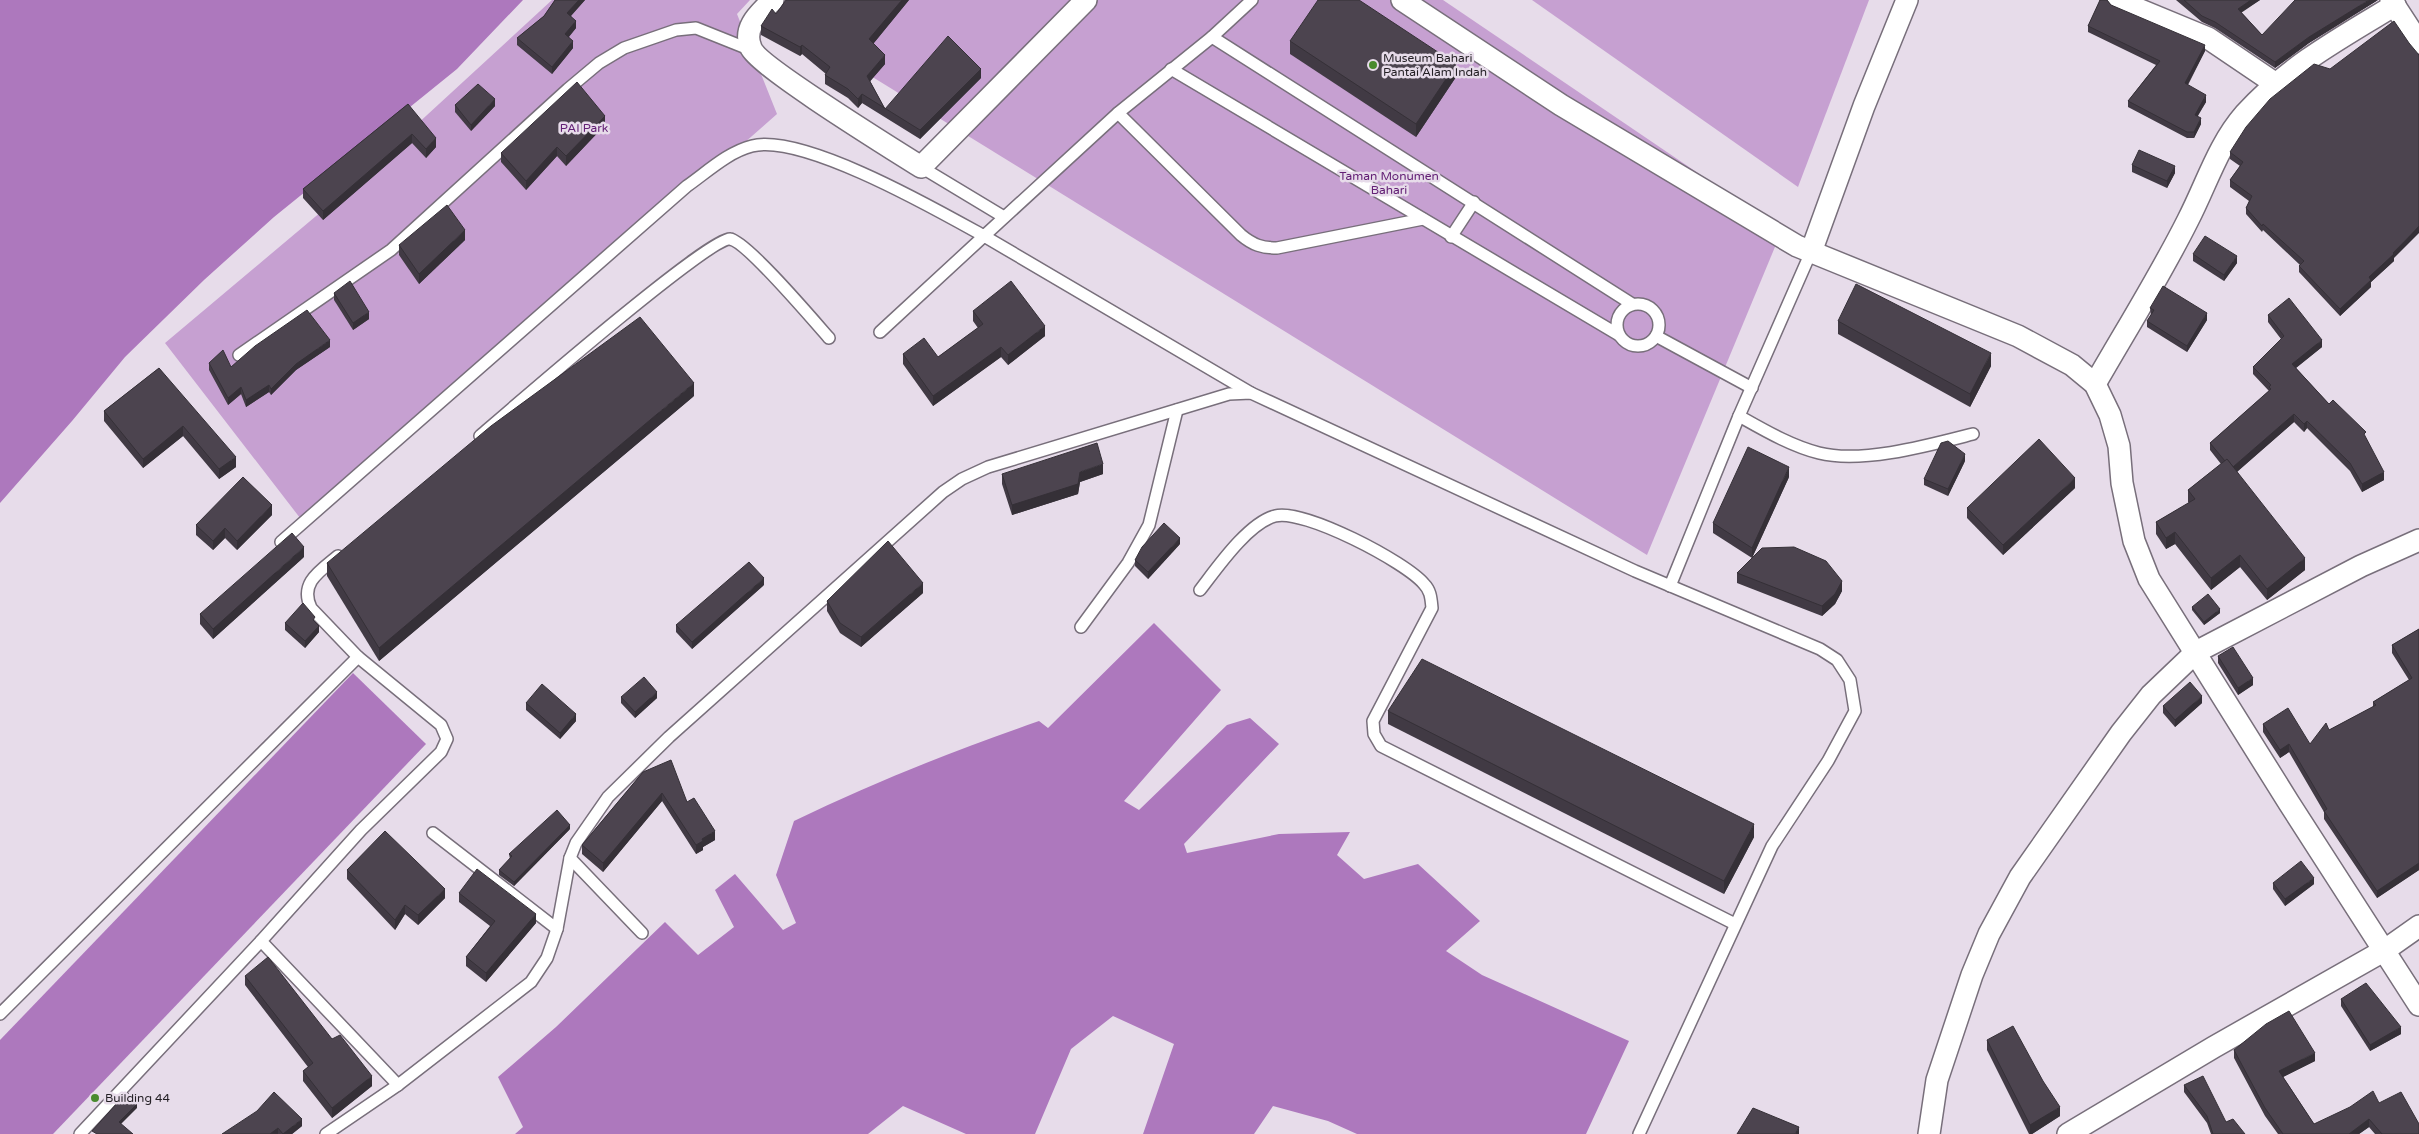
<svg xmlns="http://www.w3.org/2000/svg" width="2419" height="1134" font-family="'Varela Round',sans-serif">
  <rect width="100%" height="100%" fill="#e7dcea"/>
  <g fill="#c6a0d1">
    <polygon points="552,0 750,0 737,14 777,114 307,527 165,343 328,206"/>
    <polygon points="803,0 1443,0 1782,230 1647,555 785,23"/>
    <polygon points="1532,0 1869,0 1798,187"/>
  </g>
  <g fill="#ad78bd">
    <polygon points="0,0 523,0 457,69 274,217 204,280 125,357 72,421 0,503"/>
    <path d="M 1154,623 L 1221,690 L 1124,801 L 1139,810 L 1227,725 L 1250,718 L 1279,744 L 1184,844 L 1187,853 L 1279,834 L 1350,832 L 1337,855 L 1364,879 L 1418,864 L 1480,921 L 1446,951 L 1482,975 L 1629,1041 L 1586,1134 L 1357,1134 L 1328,1121 L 1273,1106 L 1254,1134 L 1143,1134 L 1174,1044 L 1113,1016 L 1071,1049 L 1035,1134 L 966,1134 L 903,1106 L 868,1134 L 515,1134 L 523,1127 L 498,1077 L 556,1027 L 665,922 L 698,955 L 734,927 L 715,890 L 735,874 L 783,930 L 796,923 L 776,875 L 794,821 C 874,782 956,750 1039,721 L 1048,728 Z"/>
    <polygon points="353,673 426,744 53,1134 0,1134 0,1040"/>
  </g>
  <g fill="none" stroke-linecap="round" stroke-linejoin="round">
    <g stroke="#786f7b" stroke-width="14">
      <g id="lane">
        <polyline points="1212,37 1632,304"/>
        <polyline points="1171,69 1619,335"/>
        <path d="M 1118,113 L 1241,235 C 1253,245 1262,248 1277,248 L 1423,219"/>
        <polyline points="921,167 1004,217"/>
        <polyline points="1451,237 1474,202"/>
        <circle cx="1638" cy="325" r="21"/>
        <polyline points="880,332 984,236 1251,393"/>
        <polyline points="1656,336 1752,388"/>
        <polyline points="239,355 391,250 568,89 599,63 624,48 676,30 696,28 751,50"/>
        <path d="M 1739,416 C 1764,430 1791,446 1819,453 C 1862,464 1930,445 1973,434"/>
        <path d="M 480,436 C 509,411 710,236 730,239 C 746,241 814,321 829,338"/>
        <path d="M 281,542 L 687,186 C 707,172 728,152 752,146 C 803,133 937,210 984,236 L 1118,113 L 1212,37 L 1252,0"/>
        <path d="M 338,556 C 320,571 299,583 311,608 L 358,657"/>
        <polyline points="1670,586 1739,416 1811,252"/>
        <path d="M 1200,590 C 1217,568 1248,523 1275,516 C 1303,508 1406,562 1424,584 C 1431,591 1431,599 1432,608 L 1373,721 L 1374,734 L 1381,746 L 1735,924"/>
        <polyline points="1081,627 1128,563 1149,525 1177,410"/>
        <polyline points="433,833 557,929"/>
        <polyline points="570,858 642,933"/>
        <polyline points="0,1014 358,657 441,725 447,739 441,752 361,830 261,941 398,1085"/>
        <polyline points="80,1134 261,941"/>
        <polyline points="326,1134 398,1085 531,982 547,958 557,929 570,858 576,843 608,797 669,737 943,492 962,479 988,467 1229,394 1251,393 1635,571 1820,649 1837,660 1850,680 1855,711 1828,761 1772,846 1639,1134"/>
      </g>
    </g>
    <g stroke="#786f7b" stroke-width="24">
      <g id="street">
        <path d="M 773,0 C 760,13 742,27 751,48 C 758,66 896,151 921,167 L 1086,0"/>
        <polyline points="1402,0 1561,105 1797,246 2018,336 2072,365 2095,384 2110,415 2119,446 2122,483 2134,541 2149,579 2289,803 2419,1005"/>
        <polyline points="2116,0 2208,38 2276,84"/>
        <polyline points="2391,0 2419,43"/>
        <polyline points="1811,252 1864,106 1907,0"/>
        <path d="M 2095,384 C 2126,330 2160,276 2188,220 C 2207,183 2218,145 2245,114 C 2287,67 2342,37 2395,5"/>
        <polyline points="1929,1134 1937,1080 1972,975 1989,934 2020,877 2121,733 2151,695 2196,652 2361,566 2419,540"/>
        <polyline points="2068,1134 2214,1047 2385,950 2419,926"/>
      </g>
    </g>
    <use href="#lane" stroke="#fff" stroke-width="11"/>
    <use href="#street" stroke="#fff" stroke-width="21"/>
  </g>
  <g fill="#413a44">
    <polygon points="555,0 585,0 571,16 576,28 569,37 573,48 552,74 517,45 517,38 544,16"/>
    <polygon points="909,0 873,44 885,64 870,81 885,109 981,78 920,139 862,103 858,108 848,98 825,84 825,75 826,74 802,54 800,56 761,35 761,26"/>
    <polygon points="2099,0 2107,0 2111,5 2205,51 2188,85 2206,102 2197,116 2201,124 2194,138 2187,138 2128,107 2128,101 2156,65 2088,32 2088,26 2100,1"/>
    <polygon points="2176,0 2260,0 2241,12 2262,35 2378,0 2309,43 2275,68 2215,28 2202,22"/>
    <polygon points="1290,41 1456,77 1416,137 1290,54"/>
    <polygon points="408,104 436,147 426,158 412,143 323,220 303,198 303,189"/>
    <polygon points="455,105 495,106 471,131 455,112"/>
    <polygon points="605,125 566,166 557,156 526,190 501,162 501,153"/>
    <polygon points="2230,152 2394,258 2394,261 2371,282 2371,287 2340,316 2299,272 2299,266 2300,265 2263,230 2262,232 2246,214 2246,208 2249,201 2230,187 2230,180 2240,166 2230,159"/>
    <polygon points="2132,165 2175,173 2167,188 2132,172"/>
    <polygon points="465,240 419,284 399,255 399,245"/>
    <polygon points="2193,254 2237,263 2224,281 2193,261"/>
    <polygon points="334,293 369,319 353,330 334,300"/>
    <polygon points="2150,308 2207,320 2187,352 2147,327 2147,321 2151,315"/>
    <polygon points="973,311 1045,336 1008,365 1001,357 933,406 903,364 903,354 938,357 978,328 973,321"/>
    <polygon points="2268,315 2322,347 2296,368 2329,404 2366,438 2384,480 2362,492 2350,471 2307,428 2304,432 2294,422 2237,472 2305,570 2267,600 2240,567 2211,590 2175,544 2166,549 2156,534 2156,522 2189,503 2188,502 2188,490 2221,464 2210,450 2210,443 2269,391 2253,374 2253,367 2281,339 2268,322"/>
    <polygon points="1838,321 1991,366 1970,407 1838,334"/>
    <polygon points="330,347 296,370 271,395 269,392 246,407 241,394 228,405 209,370 209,363 231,367"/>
    <polygon points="159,368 236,467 219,479 183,436 143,468 104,421 104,411"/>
    <polygon points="694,396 379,661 327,576 327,563"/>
    <polygon points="1965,461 1948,496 1924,485 1924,479"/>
    <polygon points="1002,474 1103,474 1080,482 1078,494 1012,515 1002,484"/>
    <polygon points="1789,477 1752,558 1713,533 1713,523"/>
    <polygon points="2075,488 2003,555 1967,518 1967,508"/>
    <polygon points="272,515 237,550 225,538 213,550 196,535 196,525"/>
    <polygon points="1180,544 1148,579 1135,566 1135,560"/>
    <polygon points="304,557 213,639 200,624 200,614"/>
    <polygon points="1737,573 1842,591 1835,604 1822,616 1737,583"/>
    <polygon points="764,585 692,649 676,632 676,625"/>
    <polygon points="923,593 861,647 840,633 827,611 827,601"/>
    <polygon points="2192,607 2220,613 2204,625 2192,610"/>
    <polygon points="315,622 319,632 305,648 285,630 285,623"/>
    <polygon points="2419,629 2419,870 2377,898 2324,819 2324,812 2289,752 2280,758 2263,732 2263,724 2310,744 2329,730 2373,707 2373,702 2409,680 2392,653 2392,645"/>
    <polygon points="2218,656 2253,685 2238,695 2218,663"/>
    <polygon points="621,697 657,698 635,718 621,703"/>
    <polygon points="526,703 576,721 560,739 526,710"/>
    <polygon points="2202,703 2175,727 2163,713 2163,706"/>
    <polygon points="1388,711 1754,837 1724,894 1388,724"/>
    <polygon points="643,772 687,802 715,840 703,847 703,850 696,854 662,801 603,872 582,854 582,845"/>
    <polygon points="570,829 514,886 499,875 499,870 510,859 509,854"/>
    <polygon points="347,870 445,898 418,925 405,914 395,930 347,879"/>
    <polygon points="2273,883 2314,884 2285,906 2273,889"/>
    <polygon points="459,893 536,923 486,982 466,966 466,957 490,926 459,902"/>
    <polygon points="245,976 332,1039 372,1086 332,1118 303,1081 303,1071 308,1067 245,985"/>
    <polygon points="2341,999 2401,1034 2370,1051 2341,1006"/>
    <polygon points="1987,1040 2060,1116 2032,1134 2029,1134 1987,1050"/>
    <polygon points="2234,1050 2315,1061 2283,1077 2314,1124 2379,1103 2419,1134 2375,1134 2369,1127 2359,1134 2278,1134 2265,1116 2234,1058"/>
    <polygon points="2184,1085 2226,1122 2245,1134 2211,1134 2207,1123 2184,1092"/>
    <polygon points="302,1126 292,1134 222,1134"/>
  </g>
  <g fill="#353037">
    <polygon points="579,0 585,0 567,20 567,13"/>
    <polygon points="902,0 909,0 869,49 869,39"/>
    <polygon points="2251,0 2260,0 2238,15 2238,9"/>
    <polygon points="2369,0 2378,0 2309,43 2275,68 2275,62 2309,37"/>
    <polygon points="576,21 576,28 565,41 565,34"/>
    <polygon points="573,41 573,48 552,74 552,67"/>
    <polygon points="802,45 802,54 800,56 800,47"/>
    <polygon points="2205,45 2205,51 2185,89 2185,83"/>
    <polygon points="885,55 885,64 867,85 867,76"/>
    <polygon points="1456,64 1456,77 1416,137 1416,124"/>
    <polygon points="981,69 981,78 920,139 920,130"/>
    <polygon points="862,94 862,103 858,108 858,99"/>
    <polygon points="2206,95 2206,102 2195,121 2195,115"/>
    <polygon points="495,99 495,106 471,131 471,125"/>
    <polygon points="605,116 605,125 566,166 566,156"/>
    <polygon points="2201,118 2201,124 2194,138 2194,132"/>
    <polygon points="412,134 412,143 323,220 323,211"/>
    <polygon points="436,138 436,147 426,158 426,149"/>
    <polygon points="557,147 557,156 526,190 526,181"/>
    <polygon points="2175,166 2175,173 2167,188 2167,181"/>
    <polygon points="2419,226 2419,233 2394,258 2394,261 2371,282 2371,287 2340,316 2340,309 2369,277"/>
    <polygon points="465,230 465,240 419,284 419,274"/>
    <polygon points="2237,256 2237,263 2224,281 2224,275"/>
    <polygon points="369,312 369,319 353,330 353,323"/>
    <polygon points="2207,313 2207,320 2187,352 2187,346"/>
    <polygon points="1045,326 1045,336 1008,365 1008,355"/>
    <polygon points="330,340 330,347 296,370 271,395 271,389 296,364"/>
    <polygon points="2322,340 2322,347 2292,371 2292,364"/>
    <polygon points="1001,347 1001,357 933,406 933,396"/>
    <polygon points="1991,353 1991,366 1970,407 1970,394"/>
    <polygon points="694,383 694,396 379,661 379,648"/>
    <polygon points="269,385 269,392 246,407 246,400"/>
    <polygon points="241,387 241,394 228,405 228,398"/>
    <polygon points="2294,414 2294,422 2232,476 2232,468"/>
    <polygon points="2307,421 2307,428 2304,432 2304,424"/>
    <polygon points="183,426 183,436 143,468 143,459"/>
    <polygon points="1965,454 1965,461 1948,496 1948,489"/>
    <polygon points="236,457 236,467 219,479 219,469"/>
    <polygon points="1103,464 1103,474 1080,482 1078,494 1012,515 1012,505 1080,472"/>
    <polygon points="1789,467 1789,477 1752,558 1752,548"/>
    <polygon points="2384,472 2384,480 2362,492 2362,484"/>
    <polygon points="2075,478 2075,488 2003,555 2003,545"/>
    <polygon points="272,505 272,515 237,550 237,541"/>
    <polygon points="225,528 225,538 213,550 213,541"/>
    <polygon points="2175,532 2175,544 2166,549 2166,538"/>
    <polygon points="1180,538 1180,544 1148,579 1148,572"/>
    <polygon points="304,547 304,557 213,639 213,629"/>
    <polygon points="2240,555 2240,567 2211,590 2211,578"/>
    <polygon points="2305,558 2305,570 2267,600 2267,589"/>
    <polygon points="764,578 764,585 692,649 692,642"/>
    <polygon points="1842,581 1842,591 1835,604 1822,616 1822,606"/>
    <polygon points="923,583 923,593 861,647 861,637"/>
    <polygon points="2220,609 2220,613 2204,625 2204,622"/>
    <polygon points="319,626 319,632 305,648 305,641"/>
    <polygon points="2253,678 2253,685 2238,695 2238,688"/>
    <polygon points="657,692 657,698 635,718 635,712"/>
    <polygon points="2202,696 2202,703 2175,727 2175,720"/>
    <polygon points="576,714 576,721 560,739 560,733"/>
    <polygon points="2289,744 2289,752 2280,758 2280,750"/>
    <polygon points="662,793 662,801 603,872 603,863"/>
    <polygon points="1754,824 1754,837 1724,894 1724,881"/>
    <polygon points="570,825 570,829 514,886 514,882"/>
    <polygon points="715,831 715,840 703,847 703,850 696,854 696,845 702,839"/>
    <polygon points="2419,863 2419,870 2377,898 2377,891"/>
    <polygon points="2314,878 2314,884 2285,906 2285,899"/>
    <polygon points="445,889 445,898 418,925 418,915"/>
    <polygon points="405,905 405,914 395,930 395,920"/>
    <polygon points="536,914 536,923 486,982 486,973"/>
    <polygon points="2401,1027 2401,1034 2370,1051 2370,1045"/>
    <polygon points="2315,1053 2315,1061 2279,1079 2279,1071"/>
    <polygon points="372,1076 372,1086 332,1118 332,1108"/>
    <polygon points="137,1104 137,1108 119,1126 119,1122"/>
    <polygon points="2060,1107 2060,1116 2032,1134 2030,1134 2030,1125"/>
    <polygon points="302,1119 302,1126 292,1134 283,1134"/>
    <polygon points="2369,1119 2369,1127 2359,1134 2349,1134"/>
    <polygon points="1799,1127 1799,1134 1795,1134"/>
    <polygon points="278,1128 278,1134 270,1134"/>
  </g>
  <g fill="#4c444f" stroke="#353037">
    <polygon points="555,0 579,0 567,13 576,21 565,34 573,41 552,67 517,38 544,16"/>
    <polygon points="786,0 902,0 869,39 885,55 867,76 885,109 948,36 981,69 920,130 862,94 858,99 848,89 825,75 830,67 802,45 800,47 761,26 772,9 776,14"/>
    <polygon points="1318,0 1359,0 1456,64 1416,124 1290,41"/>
    <polygon points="2100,0 2107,0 2111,5 2205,45 2185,83 2206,95 2195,115 2201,118 2194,132 2187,132 2128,101 2160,61 2088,26"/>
    <polygon points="2184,0 2251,0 2238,9 2262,35 2295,0 2369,0 2309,37 2275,62 2215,22 2202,16"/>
    <polygon points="2394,21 2409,43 2419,55 2419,226 2393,253 2394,254 2369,277 2371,280 2340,309 2299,266 2304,261 2263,224 2262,226 2246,208 2252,196 2230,180 2243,162 2230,152 2246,127 2270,99 2314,64 2330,69"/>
    <polygon points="577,82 605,116 566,156 557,147 526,181 501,153"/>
    <polygon points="478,84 495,99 471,125 455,105"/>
    <polygon points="408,104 436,138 426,149 412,134 323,211 303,189"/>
    <polygon points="2139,150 2175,166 2167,181 2132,165"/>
    <polygon points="447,205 465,230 419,274 399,245"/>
    <polygon points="2205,236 2237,256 2224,275 2193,254"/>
    <polygon points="350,281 369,312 353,323 334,293"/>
    <polygon points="1011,281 1045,326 1008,355 1001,347 933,396 903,354 924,338 938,357 983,324 973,311"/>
    <polygon points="1856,284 1991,353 1970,394 1838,321"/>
    <polygon points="2163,286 2207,313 2187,346 2147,321 2154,310 2150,308"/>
    <polygon points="2289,298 2322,340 2292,364 2329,404 2333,400 2366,432 2364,434 2384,472 2362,484 2350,463 2307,421 2304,424 2294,414 2233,467 2227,459 2225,461 2210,443 2271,389 2269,387 2271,385 2253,367 2284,336 2268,315"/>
    <polygon points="307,310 330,340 296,364 271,389 269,385 246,400 241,387 228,398 209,363 223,350 231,367 255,346"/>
    <polygon points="640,317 694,383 379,648 327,563 491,426"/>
    <polygon points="159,368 236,457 219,469 183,426 143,459 104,411"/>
    <polygon points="2039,439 2075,478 2003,545 1967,508"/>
    <polygon points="1948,441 1965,454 1948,489 1924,479 1941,443"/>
    <polygon points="1097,443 1103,464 1080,472 1078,484 1012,505 1002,474"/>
    <polygon points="1748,447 1789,467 1752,548 1713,523"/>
    <polygon points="2227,459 2305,558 2267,589 2240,555 2211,578 2175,532 2166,538 2156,522 2195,499 2188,490"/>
    <polygon points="243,477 272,505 237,541 225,528 213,541 196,525"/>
    <polygon points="1164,523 1180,538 1148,572 1135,560 1142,547"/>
    <polygon points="292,533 304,547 213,629 200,614"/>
    <polygon points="888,541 923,583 861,637 840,623 827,601"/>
    <polygon points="1794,547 1826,561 1842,581 1835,594 1822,606 1737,573 1762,548"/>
    <polygon points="749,562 764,578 692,642 676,625"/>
    <polygon points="2208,594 2220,609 2204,622 2192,607"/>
    <polygon points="303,603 315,617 313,620 319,626 305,641 285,623"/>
    <polygon points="2419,629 2419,863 2377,891 2324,811 2327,809 2289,744 2280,750 2263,724 2288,708 2310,744 2326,723 2329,730 2376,705 2373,702 2412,678 2392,645"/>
    <polygon points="2233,647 2253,678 2238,688 2218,656"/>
    <polygon points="1422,659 1754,824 1724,881 1388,711"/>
    <polygon points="644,677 657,692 635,712 621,697"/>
    <polygon points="2190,682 2202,696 2175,720 2163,706"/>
    <polygon points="542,684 576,714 560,733 526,703"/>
    <polygon points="671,760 687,802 694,798 715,831 702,839 703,841 696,845 662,793 603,863 582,845 643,772"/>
    <polygon points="557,810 570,825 514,882 499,870 512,856 509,854"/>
    <polygon points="385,831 445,889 418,915 405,905 395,920 347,870"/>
    <polygon points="2301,861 2314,878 2285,899 2273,883"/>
    <polygon points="477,869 536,914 486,973 466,957 495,921 459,893"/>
    <polygon points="268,957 332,1039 340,1035 372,1076 332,1108 303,1071 313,1063 245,976"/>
    <polygon points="2366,983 2401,1027 2370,1045 2341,999"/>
    <polygon points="2289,1011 2315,1053 2279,1071 2314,1124 2350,1107 2373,1091 2379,1103 2401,1092 2419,1124 2419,1134 2382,1134 2369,1119 2349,1134 2283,1134 2265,1108 2234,1050 2266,1024"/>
    <polygon points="2013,1026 2043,1081 2060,1107 2030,1125 1987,1040"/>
    <polygon points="2203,1076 2226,1122 2233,1119 2245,1134 2213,1134 2207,1116 2184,1085"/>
    <polygon points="127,1092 137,1104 119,1122 133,1134 97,1134 92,1131"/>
    <polygon points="274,1092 302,1119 283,1134 278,1128 270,1134 222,1134 257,1111"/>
    <polygon points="1753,1108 1799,1127 1795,1134 1737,1134"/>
  </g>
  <g fill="#498b2e" stroke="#e7dcea" stroke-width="2">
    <circle cx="1373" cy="65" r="5"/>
    <circle cx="95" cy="1098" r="5"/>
  </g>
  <g text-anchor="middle" stroke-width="5" stroke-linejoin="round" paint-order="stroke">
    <g font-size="12" fill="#231f24" stroke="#e7dcea" text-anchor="start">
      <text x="1383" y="62">Museum Bahari<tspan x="1383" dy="14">Pantai Alam Indah</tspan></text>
      <text x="105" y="1102">Building 44</text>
    </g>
    <g font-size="12" fill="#632075" stroke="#e7dcea">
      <text x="584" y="132">PAI Park</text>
      <text x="1389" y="180">Taman Monumen<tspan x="1389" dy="14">Bahari</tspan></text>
    </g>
  </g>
</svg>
